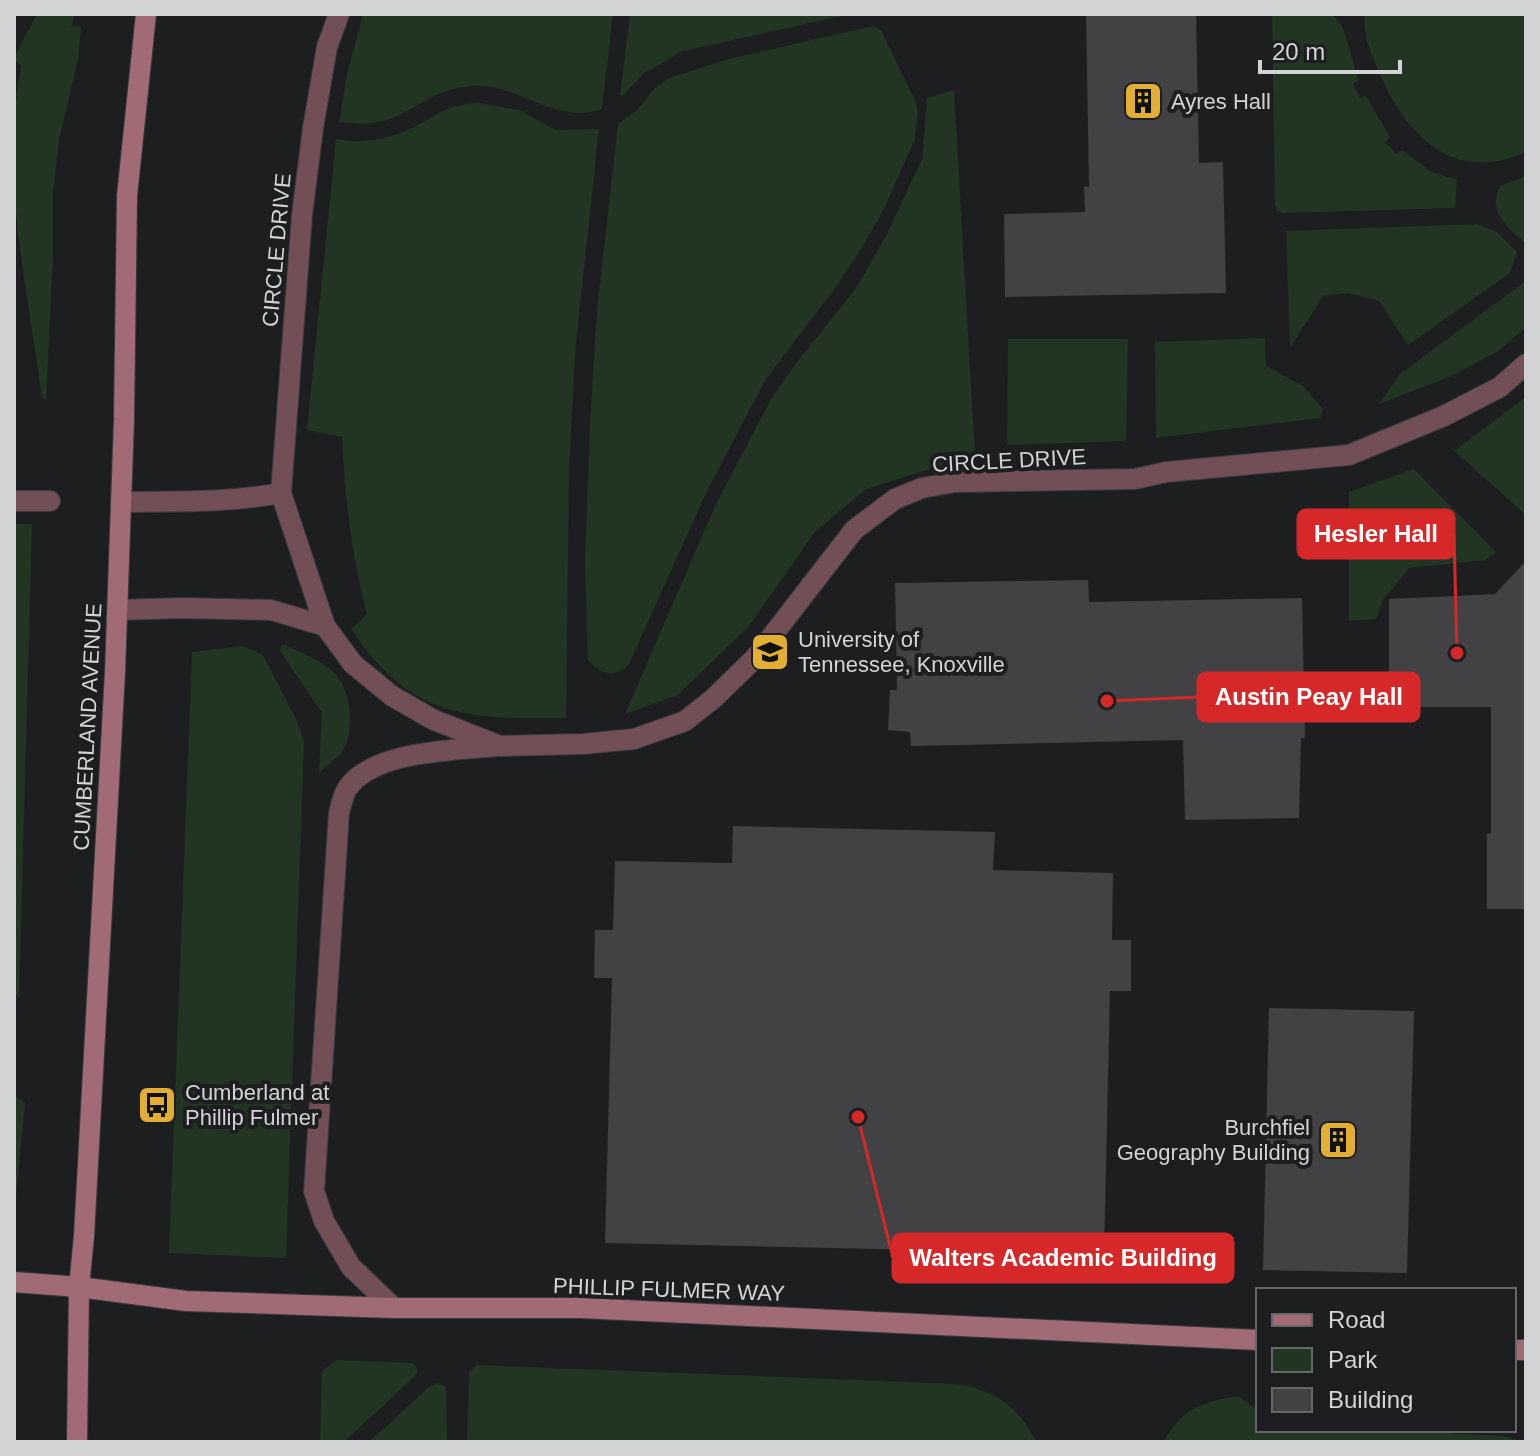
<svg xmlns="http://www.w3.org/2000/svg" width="1540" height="1456" font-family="Arial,sans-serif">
  <rect width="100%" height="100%" fill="#1d1e20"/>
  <g fill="#223422">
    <path d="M 37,14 L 75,14 L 71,27 L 81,26 L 78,60 L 59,140 L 53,192 L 53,258 L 46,400 L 42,397 C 27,287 0,176 21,66 L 14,58 Z"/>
    <path d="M 363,14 L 613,14 L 602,109 C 555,126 520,83 472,86 C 432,89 421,108 387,120 C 372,125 355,124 339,122 L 347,74 Z"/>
    <polygon points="630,14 851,14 683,51 644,73 623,96 620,95"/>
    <path d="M 1272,14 L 1331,14 C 1347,22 1351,62 1359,80 L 1353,84 L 1360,98 L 1366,96 L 1390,137 L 1385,142 L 1397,154 L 1402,150 L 1430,171 L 1457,180 L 1455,208 L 1285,213 L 1277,211 L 1275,205 Z"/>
    <path d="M 1365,14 L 1526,14 L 1526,152 C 1451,186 1403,132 1377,67 C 1370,52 1362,30 1365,14 Z"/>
    <path d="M 873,26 L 881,30 L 915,100 L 918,112 L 915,139 L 883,211 L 863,246 L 833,291 L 766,379 L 707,491 L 629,664 C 615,678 601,675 588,660 L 585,560 L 590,424 L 597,310 L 618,124 L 637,110 L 654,89 L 669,78 L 729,59 Z"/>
    <polygon points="954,90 975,455 866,489 815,532 748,627 678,695 625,714 716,504 771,399 794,366 856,288 886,236 922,159 927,98"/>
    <path d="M 480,103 L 519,110 L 556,130 L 599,129 L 575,353 L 569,472 L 566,718 C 466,719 411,719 351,629 L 367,614 C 351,552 345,501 342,437 L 307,430 L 336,139 C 363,144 391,139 416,126 C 441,112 450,104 480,103 Z"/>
    <path d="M 1526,176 L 1526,244 C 1509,228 1486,212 1500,186 Z"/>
    <polygon points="1477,224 1497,232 1517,252 1510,273 1408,345 1379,301 1349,293 1323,296 1290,348 1286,231"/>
    <polygon points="1526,281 1526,327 1497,352 1449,377 1379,404 1400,374"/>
    <polygon points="1265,338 1266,366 1303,386 1323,409 1320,418 1156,438 1155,342"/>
    <polygon points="1008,339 1128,339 1126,441 1007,445"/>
    <polygon points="1526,397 1526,515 1454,451"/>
    <polygon points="1414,469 1496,552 1486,560 1409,568 1383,600 1376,619 1349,621 1349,492"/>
    <polygon points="14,524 32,524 19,999 14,991"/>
    <path d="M 282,644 C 300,652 322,660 336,675 C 352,693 355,731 342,752 C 337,759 326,766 319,773 L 322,713 L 280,651 Z"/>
    <polygon points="242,646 263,655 297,721 304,742 286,1258 169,1253 192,652"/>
    <polygon points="14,1094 25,1103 14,1217"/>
    <polygon points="337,1360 413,1363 418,1370 415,1376 344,1442 320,1442 322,1371"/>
    <path d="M 477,1365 L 957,1384 C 994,1390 1020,1407 1036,1442 L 467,1442 L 469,1372 Z"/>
    <polygon points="438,1383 446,1387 447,1442 369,1442 428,1388"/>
    <path d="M 1239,1396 L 1258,1411 L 1258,1430 L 1392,1430 L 1502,1436 L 1526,1442 L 1163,1442 C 1184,1408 1201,1402 1239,1396 Z"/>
  </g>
  <g fill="#424245">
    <polygon points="1086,14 1196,14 1199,163 1223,162 1226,293 1005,297 1004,214 1085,212 1084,186 1089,187"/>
    <polygon points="1526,561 1526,909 1487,909 1487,834 1491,833 1491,707 1389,707 1389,599 1495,594"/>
    <polygon points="1088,580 1089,602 1302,598 1305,738 1301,738 1299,818 1185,820 1183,740 911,746 910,732 888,730 890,690 897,690 895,583"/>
    <polygon points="733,826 995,832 993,870 1113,873 1112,940 1131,940 1131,991 1110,991 1104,1254 605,1243 612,978 594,978 595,930 613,930 615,861 732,863"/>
    <polygon points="1269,1008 1414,1011 1407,1273 1263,1270"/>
  </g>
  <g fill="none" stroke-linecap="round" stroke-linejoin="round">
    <g stroke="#3a3b3d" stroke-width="22">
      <g id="street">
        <polyline points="339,14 327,47 313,128 302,215 281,493 325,626 353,664 392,696 434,720 500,746 582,744 634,739 685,721 714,698 755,658 854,530 895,499 922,488 955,482 1135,479 1166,472 1349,455 1444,416 1500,387 1526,364"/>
        <polyline points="14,501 50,501"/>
        <path d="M 121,502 C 175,501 228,503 281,493"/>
        <polyline points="117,610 184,608 271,610 325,626"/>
        <path d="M 394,1308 L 351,1267 L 324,1221 L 314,1191 L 339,813 C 341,805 343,796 347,789 C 373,750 453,751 495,746"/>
      </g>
    </g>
    <g stroke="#3a3b3d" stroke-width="22">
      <g id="secondary">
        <polyline points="14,1282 79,1287 186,1301 394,1308 581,1308 1258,1340"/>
        <polyline points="1514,1350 1526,1350"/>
        <polyline points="77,1442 79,1287 84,1236 115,672 124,420 127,196 146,14"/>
      </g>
    </g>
    <use href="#street" stroke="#714f55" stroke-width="20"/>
    <use href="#secondary" stroke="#a16b75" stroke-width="20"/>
  </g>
  <defs>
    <g id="building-square" transform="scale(2)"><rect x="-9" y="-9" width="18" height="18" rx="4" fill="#e2af34" stroke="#1d1e20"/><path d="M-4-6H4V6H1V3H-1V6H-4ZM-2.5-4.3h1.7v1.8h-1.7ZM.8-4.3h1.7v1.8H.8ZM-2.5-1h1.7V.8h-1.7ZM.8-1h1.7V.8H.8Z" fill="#111"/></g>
    <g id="university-square" transform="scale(2)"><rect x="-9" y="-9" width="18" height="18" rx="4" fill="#e2af34" stroke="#1d1e20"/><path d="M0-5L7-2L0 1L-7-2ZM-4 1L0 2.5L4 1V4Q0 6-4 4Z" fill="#111"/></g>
    <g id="bus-square" transform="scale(2)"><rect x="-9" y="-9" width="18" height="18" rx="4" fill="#e2af34" stroke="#1d1e20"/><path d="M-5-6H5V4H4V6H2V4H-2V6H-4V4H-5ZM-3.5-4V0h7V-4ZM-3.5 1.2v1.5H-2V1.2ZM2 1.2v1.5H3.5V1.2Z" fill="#111"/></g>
  </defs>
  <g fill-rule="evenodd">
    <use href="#building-square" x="1143" y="101"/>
    <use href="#university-square" x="770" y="652"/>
    <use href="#bus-square" x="157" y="1105"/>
    <use href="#building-square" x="1338" y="1140"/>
  </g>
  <g text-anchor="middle" stroke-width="8" stroke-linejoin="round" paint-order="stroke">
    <g font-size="22" fill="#d2d3d5" stroke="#1d1e20" text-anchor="start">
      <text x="1171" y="109">Ayres Hall</text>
      <text x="798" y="647">University of<tspan x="798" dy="25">Tennessee, Knoxville</tspan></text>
      <text x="185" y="1100">Cumberland at<tspan x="185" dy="25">Phillip Fulmer</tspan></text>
      <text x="1310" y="1135" text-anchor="end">Burchfiel<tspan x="1310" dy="25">Geography Building</tspan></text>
    </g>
    <g font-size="22" fill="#d2d3d5" stroke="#1d1e20">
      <text transform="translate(276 250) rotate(-85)" y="8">CIRCLE DRIVE</text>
      <text transform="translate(1009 460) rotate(-3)" y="8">CIRCLE DRIVE</text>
      <text transform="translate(87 727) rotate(-87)" y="8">CUMBERLAND AVENUE</text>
      <text transform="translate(669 1289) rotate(2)" y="8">PHILLIP FULMER WAY</text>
    </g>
  </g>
  <path fill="none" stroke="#d62828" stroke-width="3" d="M1457 653L1454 534M1107 701L1198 697M858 1117L893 1258"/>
  <g fill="#d62828" stroke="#1d1e20" stroke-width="3">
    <circle cx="1457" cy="653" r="8"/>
    <circle cx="1107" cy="701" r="8"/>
    <circle cx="858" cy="1117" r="8"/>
  </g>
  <g fill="#d62828" stroke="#d62828" stroke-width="3">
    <rect x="1298" y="510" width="156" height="48" rx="8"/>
    <rect x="1198" y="673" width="221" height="48" rx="8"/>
    <rect x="893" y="1234" width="340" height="48" rx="8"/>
  </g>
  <g font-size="24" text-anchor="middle" font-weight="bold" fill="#fff">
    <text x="1376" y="542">Hesler Hall</text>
    <text x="1309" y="705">Austin Peay Hall</text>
    <text x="1063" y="1266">Walters Academic Building</text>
  </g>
  <rect width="1540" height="1456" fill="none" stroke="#d2d3d5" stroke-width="32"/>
  <rect x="1256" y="1288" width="260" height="144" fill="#1d1e20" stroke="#656668" stroke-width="2"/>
  <rect x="1272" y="1314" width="40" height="12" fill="#a16b75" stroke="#656668" stroke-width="2"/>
  <text x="1328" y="1328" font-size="24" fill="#d2d3d5">Road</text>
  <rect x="1272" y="1348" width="40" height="24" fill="#223422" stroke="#656668" stroke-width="2"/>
  <text x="1328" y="1368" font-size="24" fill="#d2d3d5">Park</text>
  <rect x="1272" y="1388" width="40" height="24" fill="#424245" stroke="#656668" stroke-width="2"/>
  <text x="1328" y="1408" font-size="24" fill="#d2d3d5">Building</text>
  <path d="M1260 60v12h140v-12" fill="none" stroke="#d2d3d5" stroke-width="4"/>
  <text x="1272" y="60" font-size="24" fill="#d2d3d5" stroke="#1d1e20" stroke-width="6" paint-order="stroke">20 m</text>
</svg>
